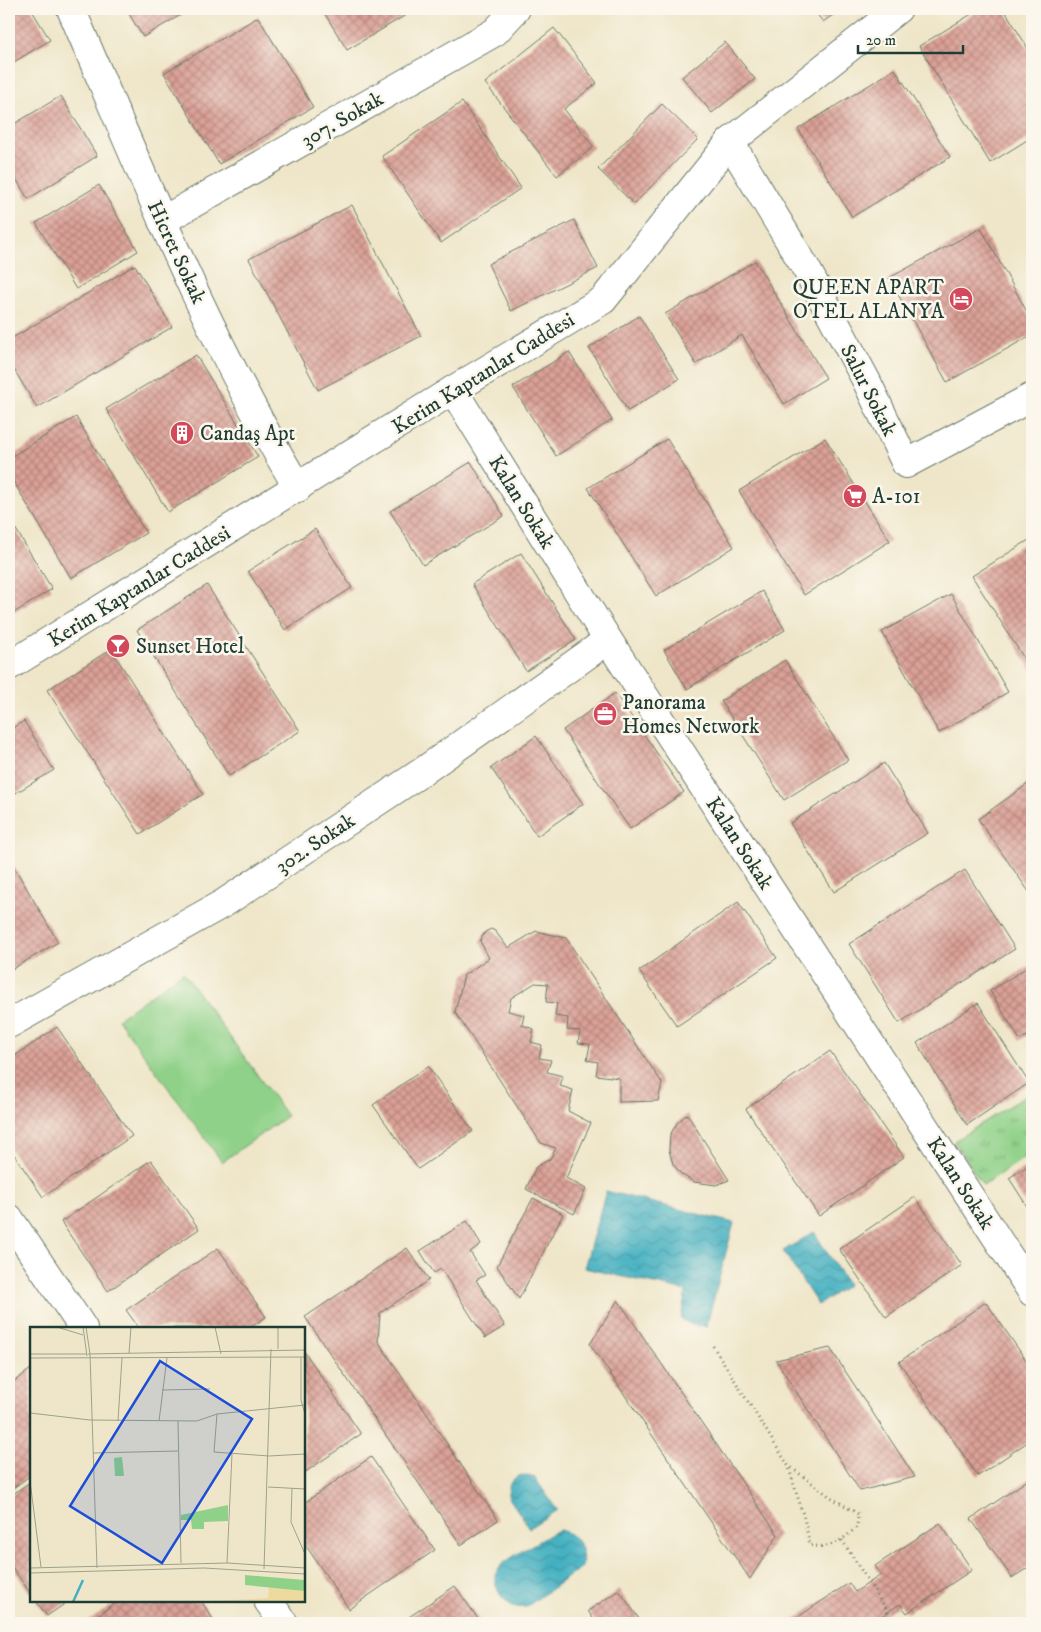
<svg xmlns="http://www.w3.org/2000/svg" width="1041" height="1632" font-family="'IM FELL DW Pica',serif">
  <defs>
    <pattern id="park-tufts" width="24" height="20" patternUnits="userSpaceOnUse" patternTransform="scale(1.25)"><rect width="24" height="20" fill="#8fd188"/><path d="M3 7l-1-3M5 7V3M7 7l1-3M15 17l-1-3M17 17v-4M19 17l1-3" fill="none" stroke="#74ab70"/></pattern>
    <pattern id="water-waves" width="16" height="10" patternUnits="userSpaceOnUse" patternTransform="scale(1.25)"><rect width="16" height="10" fill="#43b0c1"/><path d="M0 5q4-4 8 0t8 0" fill="none" stroke="#37909e"/></pattern>
    <pattern id="building-cross-hatch" width="8" height="8" patternUnits="userSpaceOnUse" patternTransform="scale(1.25)"><rect width="8" height="8" fill="#dba096"/><path d="M0 0l8 8M0 8l8-8" fill="none" stroke="#b1847b"/></pattern>
  </defs>
  <rect width="100%" height="100%" fill="#fbf7ec"/>
  <filter id="ink" filterUnits="userSpaceOnUse"><feTurbulence type="fractalNoise" baseFrequency=".02" numOctaves="2"/><feDisplacementMap in="SourceGraphic" scale="10" xChannelSelector="R" yChannelSelector="G"/><feConvolveMatrix kernelMatrix="1 2 1 2 8 2 1 2 1" color-interpolation-filters="sRGB"/></filter>
  <filter id="wash" filterUnits="userSpaceOnUse"><feTurbulence type="fractalNoise" baseFrequency=".0096" numOctaves="4" result="noise"/><feDisplacementMap in="SourceGraphic" scale="20" xChannelSelector="R" yChannelSelector="G"/><feGaussianBlur stdDeviation="1.12" result="paint"/><feColorMatrix in="noise" values="0 0 0 0 0 0 0 0 0 0 0 0 0 0 0 0 0 1.4 0 .05"/><feComposite in="paint" operator="in"/></filter>
  <g filter="url(#wash)">
    <rect width="100%" height="100%" fill="#efe6c9"/>
    <polygon fill="url(#park-tufts)" stroke="#57875e" points="1032,1092 1032,1153 983,1185 954,1141"/>
    <polygon fill="#8fd188" stroke="#57875e" points="183,972 287,1116 222,1162 118,1019"/>
    <g fill="url(#water-waves)" stroke="#31767a">
      <polygon points="606,1191 734,1223 706,1327 692,1325 681,1319 686,1291 584,1268"/>
      <polygon points="814,1232 848,1285 818,1305 783,1251"/>
      <path d="M 523,1475 L 535,1478 L 557,1510 L 529,1528 L 508,1496 C 508,1485 511,1477 523,1475 Z"/>
      <path d="M 560,1530 C 578,1535 585,1549 582,1567 L 526,1607 C 516,1609 509,1605 502,1597 C 496,1589 492,1577 499,1568 C 507,1558 540,1541 552,1533 Z"/>
    </g>
    <g id="blocks">
      <g fill="url(#building-cross-hatch)">
        <polygon points="9,9 31,9 50,40 9,65"/>
        <polygon points="126,9 191,9 143,37"/>
        <polygon points="322,9 409,9 411,12 347,50"/>
        <polygon points="813,9 841,9 823,22"/>
        <polygon points="980,9 1004,9 1032,55 1032,137 990,163 919,46"/>
        <polygon points="258,17 313,107 219,164 164,73"/>
        <polygon points="554,28 597,83 564,109 594,147 557,176 485,83"/>
        <polygon points="725,42 755,79 712,113 682,77"/>
        <polygon points="895,69 950,157 852,217 798,129"/>
        <polygon points="61,96 97,156 28,199 9,167 9,127"/>
        <polygon points="462,102 521,188 441,243 382,156"/>
        <polygon points="662,104 698,139 634,204 598,169"/>
        <polygon points="99,185 138,251 76,289 36,223"/>
        <polygon points="352,205 421,336 318,390 249,259"/>
        <polygon points="574,220 598,268 511,311 488,264"/>
        <polygon points="981,228 1032,321 1032,335 947,382 889,278"/>
        <polygon points="755,261 826,378 784,404 742,335 696,364 665,314"/>
        <polygon points="135,265 172,327 37,408 9,361 9,340"/>
        <polygon points="639,316 679,379 628,411 589,348"/>
        <polygon points="569,352 612,420 556,456 513,387"/>
        <polygon points="196,355 258,457 168,512 106,409"/>
        <polygon points="76,417 146,533 71,578 9,474 9,458"/>
        <polygon points="825,438 890,541 804,595 739,491"/>
        <polygon points="667,439 734,547 656,596 588,488"/>
        <polygon points="471,462 504,516 423,565 390,511"/>
        <polygon points="9,518 52,589 9,616"/>
        <polygon points="315,529 352,588 285,630 248,571"/>
        <polygon points="1032,538 1032,671 972,576"/>
        <polygon points="521,553 576,640 526,671 472,584"/>
        <polygon points="207,585 300,731 229,776 137,630"/>
        <polygon points="762,591 785,630 687,689 664,650"/>
        <polygon points="951,594 1008,692 939,733 882,632"/>
        <polygon points="111,649 203,794 140,834 47,690"/>
        <polygon points="785,660 848,760 784,800 721,701"/>
        <polygon points="615,693 684,792 630,829 563,730"/>
        <polygon points="24,721 54,770 9,797 9,730"/>
        <polygon points="536,736 583,804 537,836 491,768"/>
        <polygon points="884,763 928,833 834,892 790,823"/>
        <polygon points="1032,781 1032,896 978,819"/>
        <polygon points="9,858 58,942 9,971"/>
        <polygon points="965,870 1015,949 899,1023 849,944"/>
        <polygon points="738,902 777,958 677,1026 639,971"/>
        <polygon points="491,929 495,931 508,948 536,931 566,938 662,1083 658,1101 619,1102 619,1078 596,1075 598,1062 587,1060 590,1044 578,1043 580,1031 567,1030 568,1018 555,1016 557,1003 546,1002 548,984 535,983 511,998 508,1011 524,1015 522,1025 534,1029 531,1042 542,1045 539,1058 551,1060 547,1072 563,1076 560,1086 573,1090 568,1111 591,1123 566,1178 586,1189 574,1214 526,1189 536,1167 550,1159 556,1148 541,1143 455,1012 464,975 489,958 480,941 485,932"/>
        <polygon points="1032,964 1032,1033 1020,1040 990,991"/>
        <polygon points="978,1003 1029,1083 967,1125 917,1043"/>
        <polygon points="57,1027 132,1136 43,1197 9,1147 9,1060"/>
        <polygon points="830,1051 904,1157 819,1216 746,1109"/>
        <polygon points="428,1066 473,1131 418,1169 373,1105"/>
        <polygon points="687,1114 729,1180 716,1185 694,1182 681,1174 673,1164 669,1150 670,1135 677,1123"/>
        <polygon points="151,1160 199,1229 108,1291 61,1222"/>
        <polygon points="1032,1163 1032,1214 1009,1178"/>
        <polygon points="915,1197 962,1265 886,1317 839,1249"/>
        <polygon points="533,1198 563,1214 519,1299 497,1266"/>
        <polygon points="467,1221 481,1244 470,1252 485,1275 476,1280 505,1326 485,1338 441,1269 434,1273 420,1251"/>
        <polygon points="218,1248 266,1317 250,1328 139,1328 126,1310"/>
        <polygon points="407,1248 429,1280 380,1313 378,1341 498,1520 461,1545 305,1317"/>
        <polygon points="618,1300 778,1535 750,1579 590,1344"/>
        <polygon points="986,1302 1032,1369 1032,1439 978,1476 899,1362"/>
        <polygon points="9,1342 15,1351 9,1355"/>
        <polygon points="830,1348 915,1477 860,1491 776,1360"/>
        <polygon points="304,1351 361,1434 304,1473"/>
        <polygon points="31,1369 31,1475 9,1491 9,1385"/>
        <polygon points="371,1457 435,1550 349,1609 304,1543 304,1503"/>
        <polygon points="1032,1477 1032,1565 1012,1578 971,1519"/>
        <polygon points="31,1481 31,1594 9,1563 9,1497"/>
        <polygon points="940,1523 972,1570 907,1613 900,1604 874,1621 875,1623 789,1623 849,1583 855,1592 881,1575 875,1566"/>
        <polygon points="455,1586 481,1623 400,1623"/>
        <polygon points="619,1590 642,1623 596,1623 588,1611"/>
        <polygon points="36,1601 69,1601 47,1616"/>
        <polygon points="118,1601 201,1601 213,1619 207,1623 86,1623"/>
      </g>
    </g>
  </g>
  <g filter="url(#ink)">
    <use href="#blocks" fill-opacity="0" stroke="#687868" stroke-width="1"/>
    <g fill="none" stroke-linecap="round" stroke-linejoin="round">
      <g stroke="#687868" stroke-width="30">
        <g id="minor">
          <path d="M 71,9 C 141,171 207,337 298,488"/>
          <polyline points="730,142 807,270 866,380 906,464 1032,397"/>
          <polyline points="162,221 495,32 516,9"/>
          <polyline points="453,390 608,640 1032,1292"/>
          <polyline points="9,666 453,390 603,300 730,142 898,9"/>
          <polyline points="9,1024 224,903 422,772 608,640"/>
          <polyline points="9,1218 83,1328"/>
          <polyline points="268,1601 284,1623"/>
        </g>
      </g>
      <g stroke="#687868" stroke-width="3" stroke-dasharray="1 4" stroke-linecap="butt">
        <path d="M 713,1346 L 788,1465 L 829,1496 L 858,1514 L 857,1527 C 842,1540 831,1550 810,1545 L 804,1518 L 788,1465"/>
        <polyline points="842,1540 895,1623"/>
      </g>
      <use href="#minor" stroke="#fff" stroke-width="28"/>
    </g>
  </g>
  <defs>
    <g id="hotel-disc" transform="scale(1.25)"><circle r="9.5" fill="#d1495b" stroke="#fbf7ec"/><path d="M-6-4.5h1.5V1H6V5H4.5V3h-9V5H-6ZM-4 0a1.8 1.8 0 1 1 3.6 0ZM.5 0V-2.5h3Q6-2.5 6 0Z" fill="#fff"/></g>
    <g id="building-disc" transform="scale(1.25)"><circle r="9.5" fill="#d1495b" stroke="#fbf7ec"/><path d="M-4-6H4V6H1V3H-1V6H-4ZM-2.5-4.3h1.7v1.8h-1.7ZM.8-4.3h1.7v1.8H.8ZM-2.5-1h1.7V.8h-1.7ZM.8-1h1.7V.8H.8Z" fill="#fff"/></g>
    <g id="supermarket-disc" transform="scale(1.25)"><circle r="9.5" fill="#d1495b" stroke="#fbf7ec"/><path d="M-6-5.5h2.5l.6 2H6L4.5 2H-2.5L-4.4-4H-6ZM-1.5 3.2a1.3 1.3 0 1 0 .1 0ZM3 3.2a1.3 1.3 0 1 0 .1 0Z" fill="#fff"/></g>
    <g id="bar-disc" transform="scale(1.25)"><circle r="9.5" fill="#d1495b" stroke="#fbf7ec"/><path d="M-6-5H6L.8 .8V4.5H3.5V6h-7V4.5H-.8V.8Z" fill="#fff"/></g>
    <g id="office-disc" transform="scale(1.25)"><circle r="9.5" fill="#d1495b" stroke="#fbf7ec"/><path d="M-6-3h4V-5.5h4V-3h4V5H-6ZM-1-4.5V-3h2v-1.5ZM-6 0V1H6V0Z" fill="#fff"/></g>
  </defs>
  <g fill-rule="evenodd">
    <use href="#hotel-disc" x="961" y="299"/>
    <use href="#building-disc" x="182" y="433"/>
    <use href="#supermarket-disc" x="855" y="496"/>
    <use href="#bar-disc" x="118" y="646"/>
    <use href="#office-disc" x="605" y="714"/>
  </g>
  <g text-anchor="middle" stroke-width="5" stroke-linejoin="round" paint-order="stroke">
    <g font-size="21" fill="#1f3d34" stroke="#fbf7ec">
      <text transform="translate(342 119) rotate(-30)" y="7">307. Sokak</text>
      <text transform="translate(177 252) rotate(65)" y="7">Hicret Sokak</text>
      <text transform="translate(483 373) rotate(-32)" y="7">Kerim Kaptanlar Caddesi</text>
      <text transform="translate(869 390) rotate(63)" y="7">Salur Sokak</text>
      <text transform="translate(522 502) rotate(58)" y="7">Kalan Sokak</text>
      <text transform="translate(139 586) rotate(-32)" y="7">Kerim Kaptanlar Caddesi</text>
      <text transform="translate(315 843) rotate(-34)" y="7">302. Sokak</text>
      <text transform="translate(740 843) rotate(57)" y="7">Kalan Sokak</text>
      <text transform="translate(961 1183) rotate(57)" y="7">Kalan Sokak</text>
    </g>
    <g font-size="21" fill="#1f3d34" stroke="#fbf7ec" text-anchor="start">
      <text x="944" y="294" text-anchor="end">QUEEN APART<tspan x="944" dy="24">OTEL ALANYA</tspan></text>
      <text x="200" y="440">Candaş Apt</text>
      <text x="872" y="503">A-101</text>
      <text x="136" y="653">Sunset Hotel</text>
      <text x="622" y="709">Panorama<tspan x="622" dy="24">Homes Network</tspan></text>
    </g>
  </g>
  <g transform="translate(30 1327)">
    <rect width="275" height="275" fill="#efe6c9"/>
    <path d="M 239,260 L 275,264 L 275,275 L 165,275 L 238,271 Z" fill="#eeda9e"/>
    <path d="M 198,178 L 198,194 L 174,195 L 174,202 L 162,202 L 161,193 L 151,193 L 151,188 ZM 215,248 L 275,253 L 275,264 L 215,258 Z" fill="#8fd188"/>
    <path d="M 92,130 L 94,149 L 85,149 L 84,131 Z" fill="#8fd188"/>
    <path fill="none" stroke="#43b0c1" stroke-width="2.5" d="M 43,275 L 53,253"/>
    <path fill="none" stroke="#9ca28d" stroke-width="1" d="M 27,0 L 53,8M 53,0 L 57,29M 56,0 L 60,27 L 67,241M 185,0 L 191,27M 248,22 L 248,0M 99,26 L 101,0M 0,27 L 57,27M 58,27 L 275,23M 271,30 L 271,73 L 275,87M 0,31 L 275,30M 132,63 L 180,62M 0,86 L 60,93 L 167,94 L 187,87 L 275,78M 187,87 L 184,125 L 239,129 L 275,127M 88,94 L 92,31M 129,94 L 137,31M 148,94 L 151,236M 63,126 L 148,124M 0,154 L 11,240M 238,160 L 275,162M 262,161 L 261,195 L 275,227M 197,236 L 202,127M 0,241 L 197,236 L 275,241M 234,242 L 241,22M 0,246 L 174,241 L 275,247"/>
    <path fill="#1d4ed8" fill-opacity="0.15" stroke="#1d4ed8" stroke-width="2.5" d="M 130,34 L 222,92 L 132,236 L 40,179 Z"/>
    <rect width="275" height="275" fill="none" stroke="#1f3d34" stroke-width="2.5"/>
  </g>
  <rect width="1041" height="1632" fill="none" stroke="#fbf7ec" stroke-width="30"/>
  <path d="M858 45v8h105v-8" fill="none" stroke="#1f3d34" stroke-width="2.5"/>
  <text x="866" y="45" font-size="15" fill="#1f3d34" stroke="#fbf7ec" stroke-width="4" paint-order="stroke">20 m</text>
</svg>
